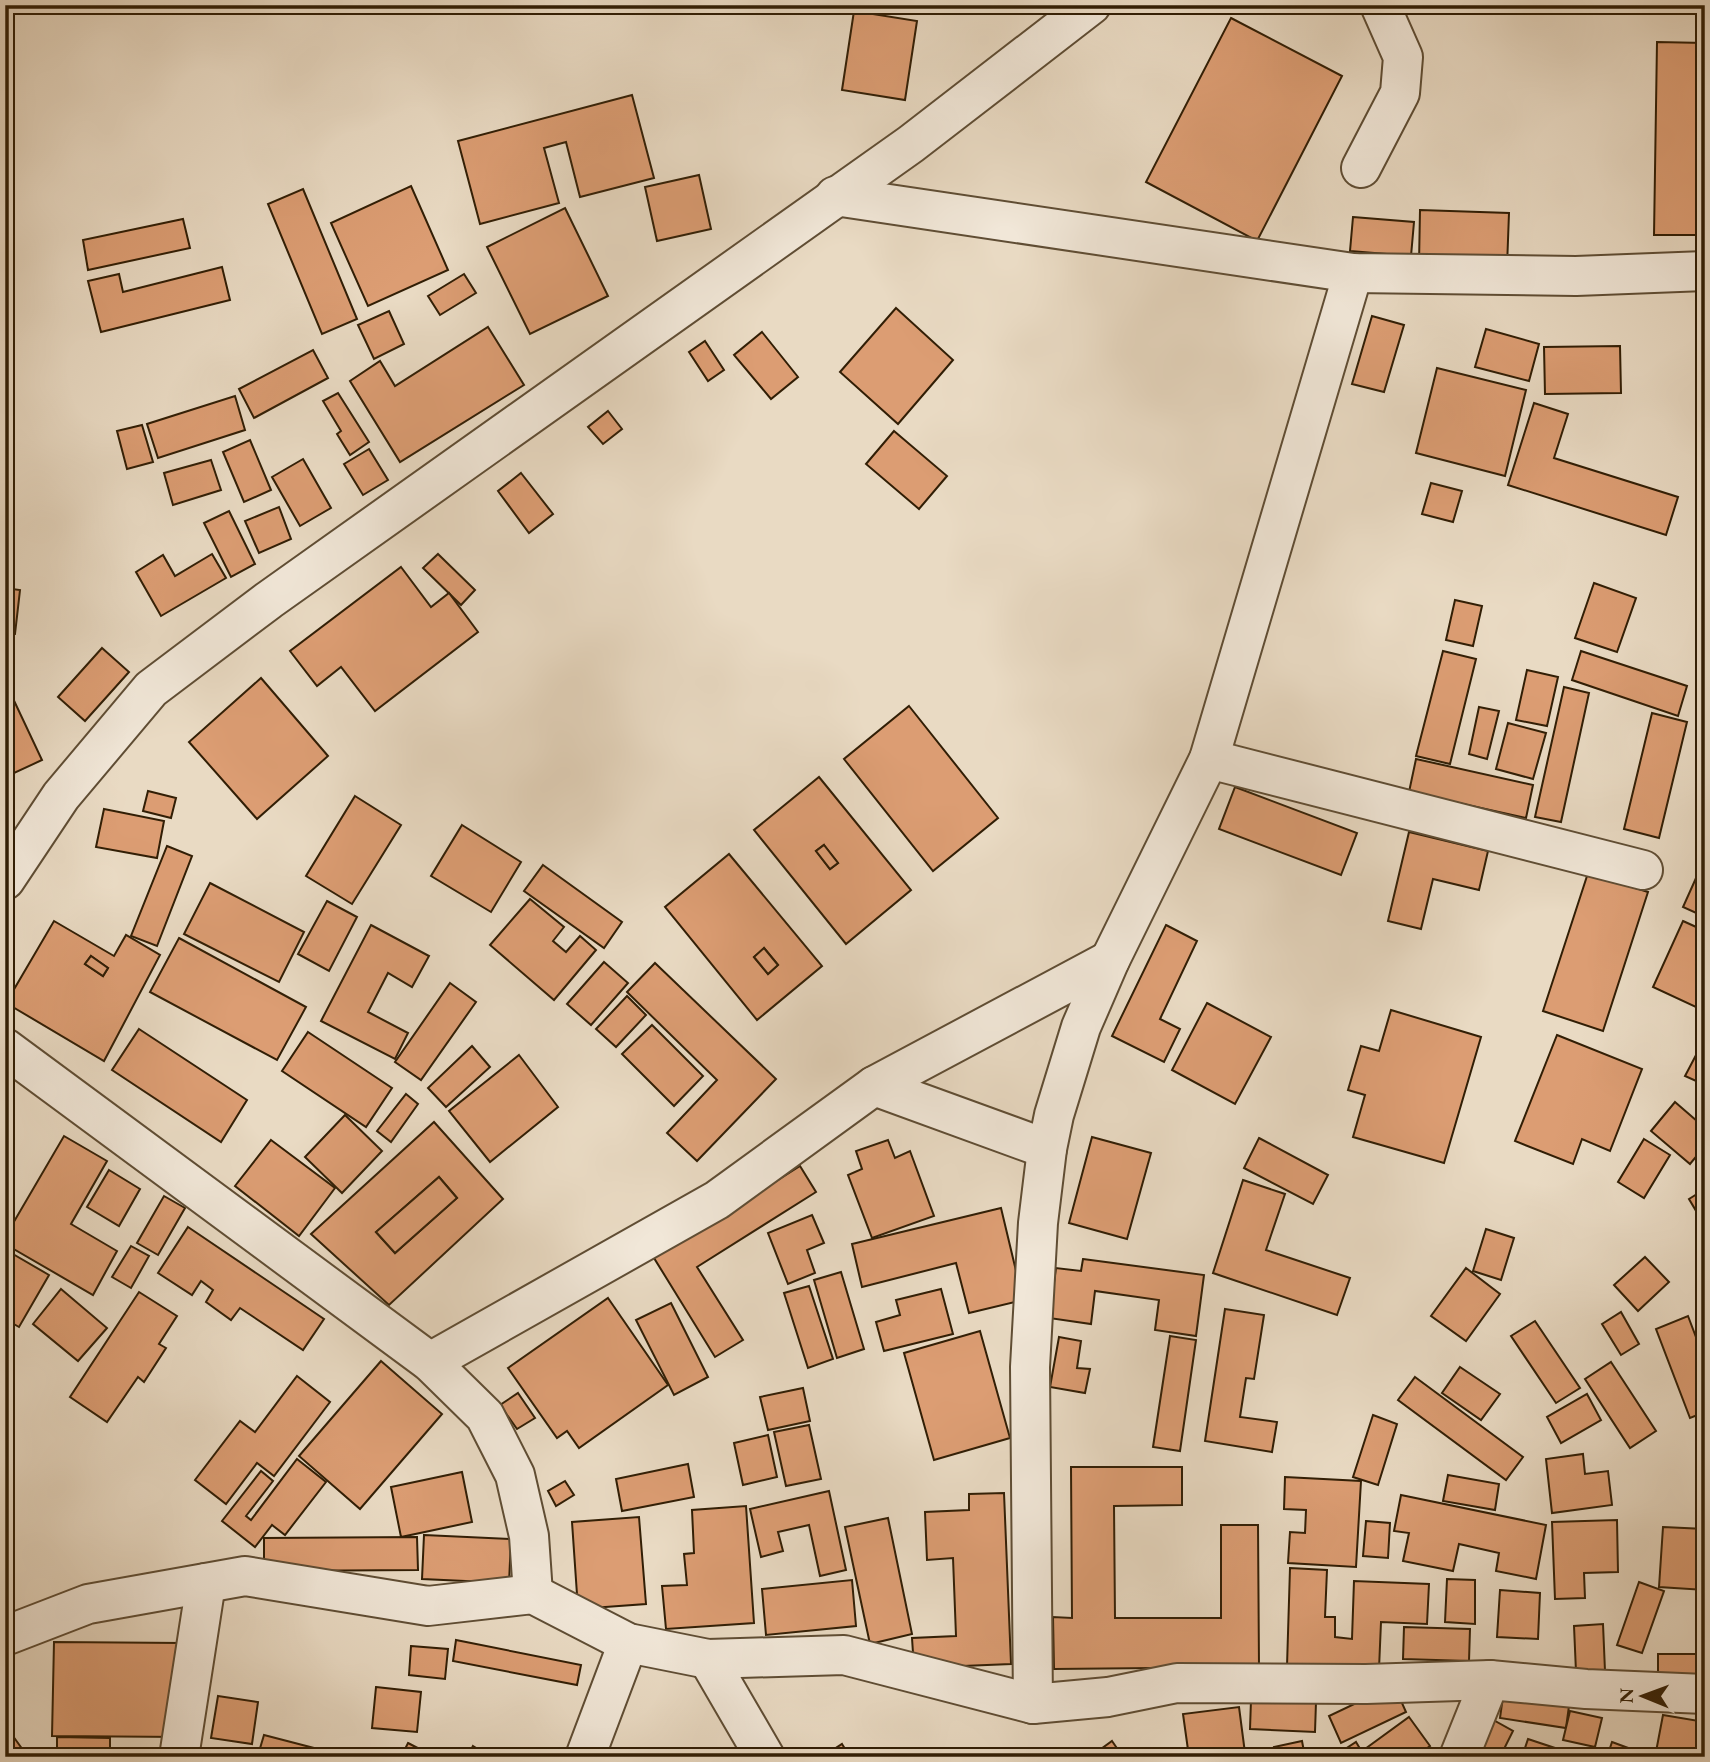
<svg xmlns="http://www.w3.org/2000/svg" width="1710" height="1762" font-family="'EB Garamond',serif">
  <rect width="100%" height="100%" fill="#e9dac3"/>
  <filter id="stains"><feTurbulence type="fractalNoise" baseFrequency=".00286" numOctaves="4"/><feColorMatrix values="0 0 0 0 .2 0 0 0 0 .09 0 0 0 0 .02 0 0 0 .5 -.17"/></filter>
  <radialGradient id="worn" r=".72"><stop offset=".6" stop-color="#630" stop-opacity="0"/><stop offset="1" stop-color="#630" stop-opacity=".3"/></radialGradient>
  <g fill="#dc9d73" stroke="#311e05" stroke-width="2" fill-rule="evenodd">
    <polygon points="854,11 917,21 905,100 842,90"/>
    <polygon points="1231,18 1342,76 1257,241 1146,182"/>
    <polygon points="1657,42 1705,43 1705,82 1699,82 1698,164 1705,164 1705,235 1654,235"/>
    <polygon points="632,95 654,178 580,197 566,142 544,148 559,203 480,224 458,141"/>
    <polygon points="699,175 711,229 657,241 645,187"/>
    <polygon points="411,186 448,270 368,306 331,223"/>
    <polygon points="303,189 357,319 322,334 268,204"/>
    <polygon points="565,208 608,296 530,334 487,247"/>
    <polygon points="1420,210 1509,213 1507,267 1419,264"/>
    <polygon points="1353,217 1414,222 1411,256 1350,251"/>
    <polygon points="183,219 190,248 88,270 83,240"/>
    <polygon points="222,267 230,300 101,332 88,281 119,274 123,292"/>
    <polygon points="464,274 476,293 440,315 428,296"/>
    <polygon points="896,308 953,360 898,424 840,372"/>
    <polygon points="389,311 404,344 374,359 358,325"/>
    <polygon points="1372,316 1404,325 1384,392 1352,384"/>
    <polygon points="488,327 524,385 400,462 350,381 380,361 395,386"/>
    <polygon points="1486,329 1539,344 1529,381 1475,367"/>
    <polygon points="762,332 798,377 771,399 734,355"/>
    <polygon points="705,341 724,370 708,381 689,352"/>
    <polygon points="1620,346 1621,393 1545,394 1544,347"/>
    <polygon points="313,350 328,378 254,418 239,389"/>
    <polygon points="1437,368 1526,390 1505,476 1416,453"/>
    <polygon points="338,393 369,442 350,455 337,434 341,431 323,401"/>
    <polygon points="235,396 245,430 158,458 147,424"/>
    <polygon points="1534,403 1568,414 1554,458 1678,497 1666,535 1508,485"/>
    <polygon points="608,411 622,429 603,444 588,427"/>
    <polygon points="142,425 153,462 127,469 117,431"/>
    <polygon points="894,431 947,476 919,509 866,464"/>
    <polygon points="250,440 271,490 244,502 223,452"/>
    <polygon points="369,449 388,480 363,495 344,464"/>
    <polygon points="303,459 331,508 300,526 272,477"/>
    <polygon points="211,460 221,490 173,505 164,473"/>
    <polygon points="521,473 553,514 529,533 498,491"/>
    <polygon points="1431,483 1462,491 1453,522 1422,514"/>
    <polygon points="279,507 291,539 259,553 245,521"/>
    <polygon points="229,511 255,564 231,577 204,523"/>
    <polygon points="212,554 226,578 161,616 136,572 163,555 175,576"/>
    <polygon points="438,554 475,590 461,605 423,568"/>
    <polygon points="401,567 431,607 449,593 478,632 375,711 341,667 317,686 290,651"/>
    <polygon points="1594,583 1636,598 1617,652 1575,638"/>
    <polygon points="5,588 20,590 15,634 5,633"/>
    <polygon points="1455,600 1482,606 1473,646 1446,640"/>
    <polygon points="102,648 129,672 85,721 58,697"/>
    <polygon points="1443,651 1476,659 1450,764 1416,756"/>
    <polygon points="1581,651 1687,686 1678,716 1572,680"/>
    <polygon points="1527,670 1558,677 1547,726 1516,720"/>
    <polygon points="261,678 328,756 257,819 189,742"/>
    <polygon points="1564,687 1589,693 1561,822 1535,817"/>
    <polygon points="9,690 42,760 12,774 5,759 5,692"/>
    <polygon points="909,706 998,818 933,871 844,759"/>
    <polygon points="1479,707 1499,711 1487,759 1469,754"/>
    <polygon points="1652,713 1687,722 1659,838 1624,829"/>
    <polygon points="1508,723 1546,733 1533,779 1496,769"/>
    <polygon points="1416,759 1533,785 1526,818 1409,792"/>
    <path d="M 819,777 L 911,890 L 846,944 L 754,830 ZM 824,845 L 838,863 L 830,869 L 816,851 Z"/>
    <polygon points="1235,787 1357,833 1341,875 1219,829"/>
    <polygon points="148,791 176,798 171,818 143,811"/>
    <polygon points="355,796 401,825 352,904 306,876"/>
    <polygon points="104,809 164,821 157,858 96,847"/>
    <polygon points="462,825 521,862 491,912 431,876"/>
    <polygon points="1409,832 1488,851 1479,890 1433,879 1421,929 1388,921"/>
    <polygon points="824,845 838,863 830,869 816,851"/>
    <polygon points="167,846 192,856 157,946 131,936"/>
    <path d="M 729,854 L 822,966 L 757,1020 L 665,907 ZM 764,948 L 778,965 L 768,974 L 754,957 Z"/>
    <polygon points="1705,858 1705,917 1683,907"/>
    <polygon points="543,865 622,922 604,948 524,891"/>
    <polygon points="1588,873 1648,892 1603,1031 1543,1011"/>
    <polygon points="210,883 304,932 279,982 184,934"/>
    <polygon points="530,899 564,927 553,941 566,952 580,936 596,950 554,1000 490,945"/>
    <polygon points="327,901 357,917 329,971 298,954"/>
    <path d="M 54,921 L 114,956 L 126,935 L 160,955 L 104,1061 L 6,1003 ZM 91,956 L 108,968 L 103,976 L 85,964 Z"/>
    <polygon points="1683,921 1705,931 1705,993 1698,1008 1653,987"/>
    <polygon points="371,925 429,956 412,987 388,973 368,1012 408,1033 395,1059 321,1021"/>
    <polygon points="1166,925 1197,941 1160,1019 1180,1029 1164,1062 1112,1036"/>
    <polygon points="179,938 306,1007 277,1060 150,992"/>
    <polygon points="764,948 778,965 768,974 754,957"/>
    <polygon points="91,956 108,968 103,976 85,964"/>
    <polygon points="604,962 628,983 591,1025 567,1004"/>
    <polygon points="655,963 776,1079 697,1161 667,1133 717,1080 627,992"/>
    <polygon points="450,983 476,1002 421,1080 395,1062"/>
    <polygon points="627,996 646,1015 616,1047 596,1029"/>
    <polygon points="1207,1003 1271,1037 1235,1104 1172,1070"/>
    <polygon points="1391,1010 1481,1037 1444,1163 1353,1137 1365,1095 1348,1090 1361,1046 1379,1051"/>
    <polygon points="652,1025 703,1076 674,1106 622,1054"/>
    <polygon points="139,1029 247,1100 221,1142 112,1070"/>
    <polygon points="308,1032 392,1088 366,1127 282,1071"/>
    <polygon points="1557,1035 1642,1069 1610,1151 1582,1139 1573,1164 1515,1141"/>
    <polygon points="1705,1038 1705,1085 1685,1076"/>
    <polygon points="472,1046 490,1067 446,1107 428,1088"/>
    <polygon points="519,1055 558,1107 490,1162 449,1111"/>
    <polygon points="406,1094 418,1104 391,1142 377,1131"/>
    <polygon points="1675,1102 1705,1128 1705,1146 1690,1164 1651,1131"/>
    <polygon points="345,1115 382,1151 342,1193 305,1157"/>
    <path d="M 434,1122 L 503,1199 L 389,1305 L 311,1234 ZM 439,1177 L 457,1198 L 395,1253 L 376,1232 Z"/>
    <polygon points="64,1136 107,1161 71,1224 117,1251 93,1295 5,1244 5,1237"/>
    <polygon points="1092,1137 1151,1153 1127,1239 1069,1223"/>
    <polygon points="1259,1138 1328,1175 1313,1204 1244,1168"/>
    <polygon points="1644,1139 1670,1155 1644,1198 1618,1182"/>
    <polygon points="271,1140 335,1188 299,1236 235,1186"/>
    <polygon points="888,1140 895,1158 910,1151 934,1216 872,1238 848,1175 862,1169 856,1151"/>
    <polygon points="800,1166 816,1192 697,1267 743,1340 715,1357 654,1258"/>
    <polygon points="109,1170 140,1189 119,1226 87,1207"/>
    <polygon points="439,1177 457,1198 395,1253 376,1232"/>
    <polygon points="1243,1180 1285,1194 1266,1250 1350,1278 1337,1315 1213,1273"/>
    <polygon points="1705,1189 1705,1226 1689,1199"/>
    <polygon points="164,1196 185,1208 158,1255 137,1243"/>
    <polygon points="1001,1208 1023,1300 969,1313 956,1263 862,1287 852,1244"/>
    <polygon points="812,1215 824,1243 807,1250 815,1273 788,1284 768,1233"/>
    <polygon points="188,1227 324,1319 303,1350 240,1308 231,1320 206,1302 213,1290 201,1281 192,1295 158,1273"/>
    <polygon points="1486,1229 1514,1238 1501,1280 1473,1271"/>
    <polygon points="131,1246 149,1256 131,1288 112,1277"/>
    <polygon points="6,1250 49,1275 19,1327 5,1319"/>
    <polygon points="1645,1257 1669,1282 1638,1311 1614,1285"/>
    <polygon points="1083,1259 1204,1275 1196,1336 1155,1330 1159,1300 1095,1291 1091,1324 1049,1318 1056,1268 1081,1271"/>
    <polygon points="1466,1268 1500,1294 1466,1341 1431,1316"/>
    <polygon points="841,1272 864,1349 837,1358 814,1280"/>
    <polygon points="809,1286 833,1359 808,1368 784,1293"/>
    <polygon points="61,1289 107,1328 78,1361 33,1324"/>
    <polygon points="941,1289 953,1334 884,1351 876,1322 900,1315 896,1300"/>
    <polygon points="139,1292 177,1316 159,1344 166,1348 144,1382 138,1377 107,1422 70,1397"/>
    <polygon points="608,1298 668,1385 579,1448 567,1431 557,1438 508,1368"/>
    <polygon points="671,1303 708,1377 674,1395 636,1320"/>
    <polygon points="1225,1309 1264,1315 1254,1379 1246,1378 1240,1417 1277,1422 1272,1452 1205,1441"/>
    <polygon points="1621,1312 1639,1344 1621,1355 1602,1324"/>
    <polygon points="1688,1316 1705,1361 1705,1412 1690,1418 1656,1329"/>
    <polygon points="1535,1321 1580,1388 1556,1403 1511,1336"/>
    <polygon points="980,1331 1010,1438 934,1460 904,1353"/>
    <polygon points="1170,1336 1196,1340 1180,1451 1153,1447"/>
    <polygon points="1059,1337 1081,1341 1077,1368 1090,1369 1085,1393 1050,1387"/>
    <polygon points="381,1361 442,1414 360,1509 299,1456"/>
    <polygon points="1611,1362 1656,1431 1630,1448 1585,1379"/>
    <polygon points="1460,1367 1500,1394 1481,1420 1442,1393"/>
    <polygon points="297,1376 330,1402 274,1476 257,1463 226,1504 195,1480 240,1421 255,1432"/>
    <polygon points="1415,1377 1523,1457 1506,1480 1398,1400"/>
    <polygon points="803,1388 810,1421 768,1430 760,1397"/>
    <polygon points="518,1393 535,1418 517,1429 500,1405"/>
    <polygon points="1587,1394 1601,1420 1561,1443 1547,1417"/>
    <polygon points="1373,1415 1397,1424 1378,1485 1353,1477"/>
    <polygon points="809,1425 821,1479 786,1486 774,1432"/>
    <polygon points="768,1435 777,1477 743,1485 734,1443"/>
    <polygon points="1583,1454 1585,1474 1608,1471 1612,1505 1552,1513 1546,1459"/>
    <polygon points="297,1459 326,1482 285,1535 272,1525 255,1547 222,1521 261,1471 273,1481 246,1516 251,1520"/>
    <polygon points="688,1464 694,1497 622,1511 616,1479"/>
    <polygon points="1071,1467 1182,1467 1182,1505 1114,1506 1115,1618 1221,1618 1221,1525 1258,1525 1259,1667 1054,1669 1053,1617 1072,1618"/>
    <polygon points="462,1472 472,1522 401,1537 391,1487"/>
    <polygon points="1448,1475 1499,1484 1495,1510 1443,1501"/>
    <polygon points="1285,1477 1361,1481 1356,1567 1288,1563 1290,1532 1305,1533 1306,1510 1284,1509"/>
    <polygon points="565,1481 574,1495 556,1506 548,1491"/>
    <polygon points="829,1491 846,1570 820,1576 809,1525 778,1532 783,1551 761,1557 750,1509"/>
    <polygon points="1004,1493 1011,1664 914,1668 912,1638 956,1636 953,1558 927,1560 925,1512 969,1510 969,1494"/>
    <polygon points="1401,1495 1546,1525 1536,1579 1496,1571 1499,1553 1459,1544 1453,1571 1403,1561 1409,1533 1394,1531"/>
    <polygon points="746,1506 754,1623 666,1629 662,1586 687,1585 684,1554 694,1553 692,1510"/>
    <polygon points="639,1517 646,1604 578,1609 572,1522"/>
    <polygon points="888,1518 912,1634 870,1644 845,1527"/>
    <polygon points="1617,1520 1618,1572 1584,1573 1585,1598 1555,1599 1552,1522"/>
    <polygon points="1366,1521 1390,1523 1388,1558 1363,1556"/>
    <polygon points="1663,1527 1705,1529 1705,1590 1659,1587"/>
    <polygon points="424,1535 511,1539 509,1583 422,1579"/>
    <polygon points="417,1537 418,1570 264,1571 264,1538"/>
    <polygon points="1290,1568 1327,1570 1325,1617 1335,1617 1335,1637 1352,1639 1354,1581 1429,1584 1427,1624 1381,1622 1379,1669 1287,1666"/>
    <polygon points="1447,1579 1475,1580 1475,1624 1445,1622"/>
    <polygon points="852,1580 856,1626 766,1635 762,1589"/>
    <polygon points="1639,1582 1664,1591 1642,1653 1617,1645"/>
    <polygon points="1500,1590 1540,1593 1538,1639 1497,1637"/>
    <polygon points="1603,1624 1605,1671 1576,1672 1574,1626"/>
    <polygon points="1404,1627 1470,1629 1469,1661 1403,1659"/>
    <polygon points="456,1640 581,1665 577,1685 453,1661"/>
    <polygon points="54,1642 183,1643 182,1737 52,1736"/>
    <polygon points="411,1646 448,1649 445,1679 409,1675"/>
    <rect x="1658" y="1654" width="47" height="33"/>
    <polygon points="1394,1685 1406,1712 1341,1743 1329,1716"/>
    <polygon points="376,1687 421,1692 417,1732 372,1728"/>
    <polygon points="218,1696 258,1702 252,1744 211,1738"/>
    <polygon points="1503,1696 1569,1706 1566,1728 1500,1718"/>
    <polygon points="1251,1700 1316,1702 1315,1732 1250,1729"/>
    <polygon points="1239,1707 1245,1753 1223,1757 1189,1757 1183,1714"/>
    <polygon points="1570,1711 1602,1718 1595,1747 1563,1740"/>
    <polygon points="1663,1715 1705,1722 1705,1757 1655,1757"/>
    <polygon points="1409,1717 1430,1746 1415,1757 1370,1757 1365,1749"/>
    <polygon points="1488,1717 1513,1731 1500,1757 1492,1757 1472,1747"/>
    <polygon points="5,1725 28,1757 5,1757"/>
    <polygon points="264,1735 314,1748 311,1757 258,1755"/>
    <polygon points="57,1737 110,1738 110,1757 57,1757"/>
    <polygon points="1528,1739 1561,1750 1559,1757 1522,1757"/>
    <polygon points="1112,1741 1123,1757 1090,1757"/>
    <polygon points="1302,1741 1305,1757 1276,1757 1274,1747"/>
    <polygon points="1356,1742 1365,1757 1337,1757 1336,1755"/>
    <polygon points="1612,1742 1639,1752 1638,1757 1607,1757"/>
    <polygon points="408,1743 435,1757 401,1757"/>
    <polygon points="842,1744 850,1757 822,1757"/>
    <polygon points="473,1746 491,1757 467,1757"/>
  </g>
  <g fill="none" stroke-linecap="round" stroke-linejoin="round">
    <g stroke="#5f4d34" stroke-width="42">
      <g id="minor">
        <polyline points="1361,168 1400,93 1403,57 1380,5"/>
        <polyline points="835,196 1353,273 1576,276 1705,271"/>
        <polyline points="1209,759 1643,870"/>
        <polyline points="5,880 61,796 151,689 269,600 911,144 1091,5"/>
        <polyline points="5,1048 430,1362 485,1416 515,1475 529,1536 533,1594"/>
        <polyline points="874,1086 1047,1149"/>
        <polyline points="430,1362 717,1200 874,1086 1110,960"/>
        <polyline points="5,1636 88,1604 245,1576 428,1606 533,1594 628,1643 708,1659 844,1655 1033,1704 1108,1697 1177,1683 1366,1684 1490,1680 1586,1689 1705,1694"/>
        <polyline points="708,1659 765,1757"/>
        <polyline points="1033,1704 1030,1367 1038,1223 1047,1149 1054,1115 1081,1027 1110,960 1209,759 1353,273"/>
        <polyline points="179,1757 206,1583"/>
        <polyline points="585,1757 628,1643"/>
        <polyline points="1459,1757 1490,1680"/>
      </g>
    </g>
    <use href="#minor" stroke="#f1e7d8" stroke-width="38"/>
  </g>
  <rect width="1710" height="1762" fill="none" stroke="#e9dac3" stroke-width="28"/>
  <rect x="7" y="7" width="1696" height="1748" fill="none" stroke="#311e05" stroke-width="3.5"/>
  <rect x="14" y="14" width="1682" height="1734" fill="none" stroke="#311e05" stroke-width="2"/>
  <g transform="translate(1643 1696) rotate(271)" stroke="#f1e7d8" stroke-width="5" paint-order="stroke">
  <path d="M0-5L12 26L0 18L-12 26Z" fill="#311e05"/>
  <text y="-10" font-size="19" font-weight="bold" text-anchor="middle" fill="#311e05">N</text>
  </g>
  <rect width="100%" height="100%" filter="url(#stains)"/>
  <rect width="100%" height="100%" fill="url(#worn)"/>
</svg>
